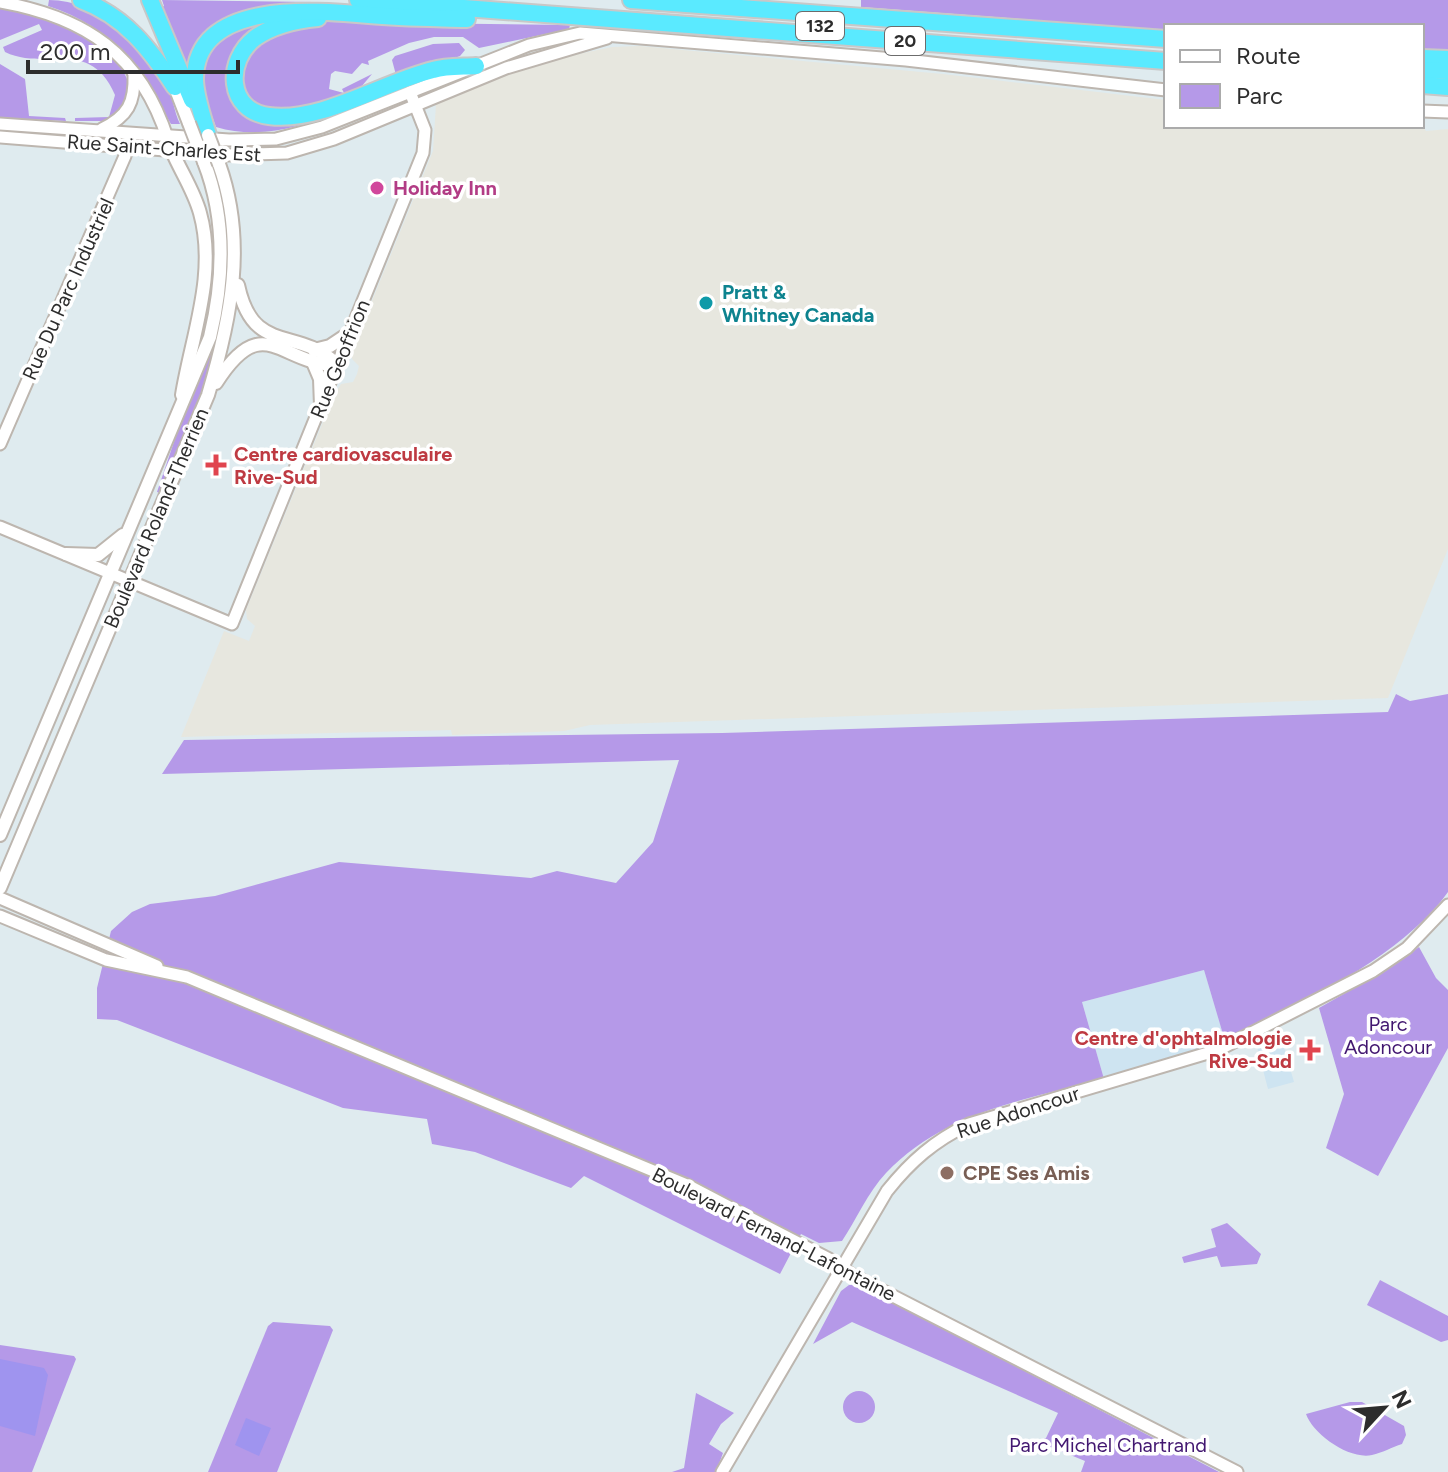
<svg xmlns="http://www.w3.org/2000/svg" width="1448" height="1472" font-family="Figtree,sans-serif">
  <rect width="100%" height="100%" fill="#dfebef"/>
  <polygon fill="#e7e7df" points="640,46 943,74 1166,100 1166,126 1422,125 1426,131 1448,129 1448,549 1388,698 590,725 564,731 452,735 451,730 181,737 224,631 249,641 255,626 247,619 246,610 334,395 341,384 353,382 357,374 359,366 352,359 352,350 433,151 436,104 502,76 554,59 612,47"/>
  <g fill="#cee4f1">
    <polygon points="1204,970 1225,1041 1197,1054 1104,1079 1082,1002"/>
    <polygon points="1279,1030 1294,1082 1268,1089 1256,1043"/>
  </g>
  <g fill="#b599e8">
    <path d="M 49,0 C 100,0 140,42 166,84 C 173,96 174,112 180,124 L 171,124 C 137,67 115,28 48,6 Z"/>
    <path d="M 162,0 L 313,2 L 312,7 C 282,5 239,3 215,26 C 205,37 198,56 190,70 L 184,71 L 159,8 L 164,6 Z"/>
    <polygon points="861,0 1448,0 1448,50 1422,49 1422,26 1166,26 1166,30 861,7"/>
    <path d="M 0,8 C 39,16 111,37 127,79 C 130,87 128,96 128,104 L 105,121 L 75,121 L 75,118 L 109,117 L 115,95 C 90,37 47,72 5,52 L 3,47 L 42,30 L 39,24 L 0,40 Z"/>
    <path d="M 285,14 L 240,48 L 243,107 L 341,111 C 300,127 259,140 216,127 C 201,85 193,78 221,33 Z"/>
    <polygon points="324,22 570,25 569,29 479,48 463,37 434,37 409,43 368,61 369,65 362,63 352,74 335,71 331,74 329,89 344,93 342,89 372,74 356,93 288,113 249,104 237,73 261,39 303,24"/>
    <polygon points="459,43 465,50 460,56 391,81 396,75 392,60 395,56 433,44"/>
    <polygon points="0,64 25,79 29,116 65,118 66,121 0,118"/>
    <polygon points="225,313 204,387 160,493 157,492 180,424"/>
    <path d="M 1396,694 L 1410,701 L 1448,694 L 1448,892 C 1403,956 1296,1007 1225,1041 L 1204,970 L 1082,1002 L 1104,1079 C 1026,1099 944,1112 886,1173 C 868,1192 856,1220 842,1241 L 819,1243 L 801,1234 L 780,1274 L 584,1176 L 571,1188 L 475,1152 L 432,1144 L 427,1119 L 343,1108 L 117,1020 L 97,1019 L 97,988 L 111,931 L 132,912 L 150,904 L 215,896 L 339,862 L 531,878 L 557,871 L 616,883 L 653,842 L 679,760 L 162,774 L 184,740 L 722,733 L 1388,712 Z"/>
    <polygon points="1419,947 1436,978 1448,990 1448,1048 1378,1176 1326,1148 1344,1094 1319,1008 1393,966"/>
    <polygon points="1227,1223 1261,1254 1257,1264 1221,1267 1217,1256 1184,1263 1182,1257 1216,1247 1211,1229"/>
    <polygon points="1380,1280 1448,1316 1448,1340 1441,1342 1367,1305"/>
    <polygon points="849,1285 859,1285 1219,1472 1081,1472 1085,1461 1051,1447 1032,1455 1028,1446 1046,1438 1058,1413 852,1322 813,1344 841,1291"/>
    <polygon points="273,1322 330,1326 333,1330 277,1472 208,1472 268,1326"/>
    <polygon points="0,1345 74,1356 76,1359 32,1472 0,1472"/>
    <circle cx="859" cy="1407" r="16"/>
    <polygon points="696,1393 734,1413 721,1424 709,1444 723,1453 716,1472 672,1472 684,1468"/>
    <path d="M 1350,1402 L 1362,1402 L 1404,1426 L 1406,1435 L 1402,1444 C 1392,1447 1382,1453 1372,1455 C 1349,1460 1313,1434 1306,1414 Z"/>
  </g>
  <g fill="#9f94ef">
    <polygon points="0,1359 44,1368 48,1375 35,1436 0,1426"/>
    <polygon points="246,1418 271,1428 259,1456 235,1445"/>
  </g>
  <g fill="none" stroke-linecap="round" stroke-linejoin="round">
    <g stroke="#bdb6af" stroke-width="15">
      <g id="tertiary">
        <path d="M 0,2 C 85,17 141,54 168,140"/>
        <polyline points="1422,111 1448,112"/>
        <polyline points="0,124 229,140 276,139 322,127 529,45 580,33 906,60 1166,90"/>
        <path d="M 102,129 C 128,116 135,103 134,74"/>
        <polyline points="0,137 228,155 287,153 334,139 506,68 607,38"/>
        <polyline points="0,444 125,156 127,143"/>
        <polyline points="0,527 232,624 423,153 425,130 410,92"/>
        <polyline points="0,898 157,966"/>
        <polyline points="0,916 106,960 187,977 687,1185 829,1259 854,1276 1237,1472"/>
        <path d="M 722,1472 L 887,1191 C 911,1161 934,1141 969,1124 L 1218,1050 L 1373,971 L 1407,948 L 1448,905"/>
      </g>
    </g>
    <g stroke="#bdb6af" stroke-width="16">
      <g id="secondary">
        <polyline points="175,87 189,123"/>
        <path d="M 172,151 C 181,172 194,191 200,213 C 217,274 192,334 182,395"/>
        <path d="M 238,285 C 253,356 297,326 335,363"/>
        <polyline points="314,350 330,346 351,332"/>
        <polyline points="312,360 320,379 321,406"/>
        <path d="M 216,383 C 264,308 280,365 337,365"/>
        <polyline points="66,554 98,555 123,535"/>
        <path d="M 0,835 L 210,337 C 224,279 226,218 204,162"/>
        <path d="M 0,888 L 208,395 C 231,318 247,242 219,164"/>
      </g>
    </g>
    <g stroke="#c8c8c8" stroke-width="20">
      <g id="motorway">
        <path d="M 81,0 C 125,16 150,49 175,87"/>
        <polyline points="150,0 192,100"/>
        <polyline points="358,0 1166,61"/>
        <polyline points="631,0 1166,39"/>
        <path d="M 318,18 C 297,20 273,25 255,38 C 225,61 227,111 269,116 C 321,123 383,82 433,70 C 446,66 462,67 476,66"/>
        <polyline points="1422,58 1448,59"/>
        <polyline points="1422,70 1448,71"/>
        <polyline points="1422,85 1448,87"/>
        <path d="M 208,135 C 203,118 196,99 195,81 C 193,0 313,10 369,15 C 401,18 434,18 467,19"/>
      </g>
    </g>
    <use href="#tertiary" stroke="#fff" stroke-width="11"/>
    <use href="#secondary" stroke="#fff" stroke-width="12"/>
    <use href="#motorway" stroke="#5aeaff" stroke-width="16"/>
    <g stroke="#bdb6af" stroke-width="16" stroke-linecap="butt">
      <g id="secondary-bridge">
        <polyline points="189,123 204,162"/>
        <polyline points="208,135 219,164"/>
      </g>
    </g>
    <use href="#secondary-bridge" stroke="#fff" stroke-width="12"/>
  </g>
  <circle fill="#d1479c" stroke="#fff" stroke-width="3" cx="377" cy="188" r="8"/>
  <circle fill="#0f9aa8" stroke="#fff" stroke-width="3" cx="706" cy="303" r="8"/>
  <g fill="#e0444e" stroke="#fff" stroke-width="3">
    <path d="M212 453h8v8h8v8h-8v8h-8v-8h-8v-8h8z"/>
    <path d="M1306 1038h8v8h8v8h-8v8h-8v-8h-8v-8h8z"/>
  </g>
  <circle fill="#8d6e63" stroke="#fff" stroke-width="3" cx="947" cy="1173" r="8"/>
  <g text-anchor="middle" stroke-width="7" stroke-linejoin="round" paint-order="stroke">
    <g fill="#fff" stroke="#6c6c6c" stroke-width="2">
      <rect x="796" y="12" width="48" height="28" rx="6"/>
      <rect x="885" y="27" width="40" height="28" rx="6"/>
    </g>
    <g font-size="18" font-weight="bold" fill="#2d2d2d">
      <text x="820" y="32">132</text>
      <text x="905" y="47">20</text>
    </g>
    <g font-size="20" fill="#2d2d2d" stroke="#fff">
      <text transform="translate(164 148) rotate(4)" y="7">Rue Saint-Charles Est</text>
      <text transform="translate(68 289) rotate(-66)" y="7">Rue Du Parc Industriel</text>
      <text transform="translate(340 359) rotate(-68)" y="7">Rue Geoffrion</text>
      <text transform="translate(156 518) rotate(-67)" y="7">Boulevard Roland-Therrien</text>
      <text transform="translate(1018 1112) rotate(-18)" y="7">Rue Adoncour</text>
      <text transform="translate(774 1234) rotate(27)" y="7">Boulevard Fernand-Lafontaine</text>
    </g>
    <g font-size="20" font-weight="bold" fill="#b23c85" stroke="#fff" text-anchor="start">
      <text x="393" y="195">Holiday Inn</text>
    </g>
    <g font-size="20" font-weight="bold" fill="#0d838f" stroke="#fff" text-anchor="start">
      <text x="722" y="299">Pratt &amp;<tspan x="722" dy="23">Whitney Canada</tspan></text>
    </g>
    <g font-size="20" font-weight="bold" fill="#be3a42" stroke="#fff" text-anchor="start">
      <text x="234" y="461">Centre cardiovasculaire<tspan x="234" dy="23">Rive-Sud</tspan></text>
      <text x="1292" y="1045" text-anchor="end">Centre d'ophtalmologie<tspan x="1292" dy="23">Rive-Sud</tspan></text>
    </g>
    <g font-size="20" fill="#421770" stroke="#fff">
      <text x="1388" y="1031">Parc<tspan x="1388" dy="23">Adoncour</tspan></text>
      <text x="1108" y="1452">Parc Michel Chartrand</text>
    </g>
    <g font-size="20" font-weight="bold" fill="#785e54" stroke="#fff" text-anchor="start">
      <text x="963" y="1180">CPE Ses Amis</text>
    </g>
  </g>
  <rect x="1164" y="24" width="260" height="104" fill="#ffffff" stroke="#ababab" stroke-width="2"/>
  <rect x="1180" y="50" width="40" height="12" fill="#ffffff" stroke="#ababab" stroke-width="2"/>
  <text x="1236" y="64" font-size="24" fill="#2d2d2d">Route</text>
  <rect x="1180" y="84" width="40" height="24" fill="#b599e8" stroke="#ababab" stroke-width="2"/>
  <text x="1236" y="104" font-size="24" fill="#2d2d2d">Parc</text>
  <g transform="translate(1384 1408) rotate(64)" stroke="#ffffff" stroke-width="6" paint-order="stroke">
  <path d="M0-6L14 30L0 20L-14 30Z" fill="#2d2d2d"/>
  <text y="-12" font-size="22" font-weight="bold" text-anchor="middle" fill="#2d2d2d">N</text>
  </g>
  <path d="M28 60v12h210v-12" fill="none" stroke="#2d2d2d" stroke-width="4"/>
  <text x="40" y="60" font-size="24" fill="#2d2d2d" stroke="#ffffff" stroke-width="6" paint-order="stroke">200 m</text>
</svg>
